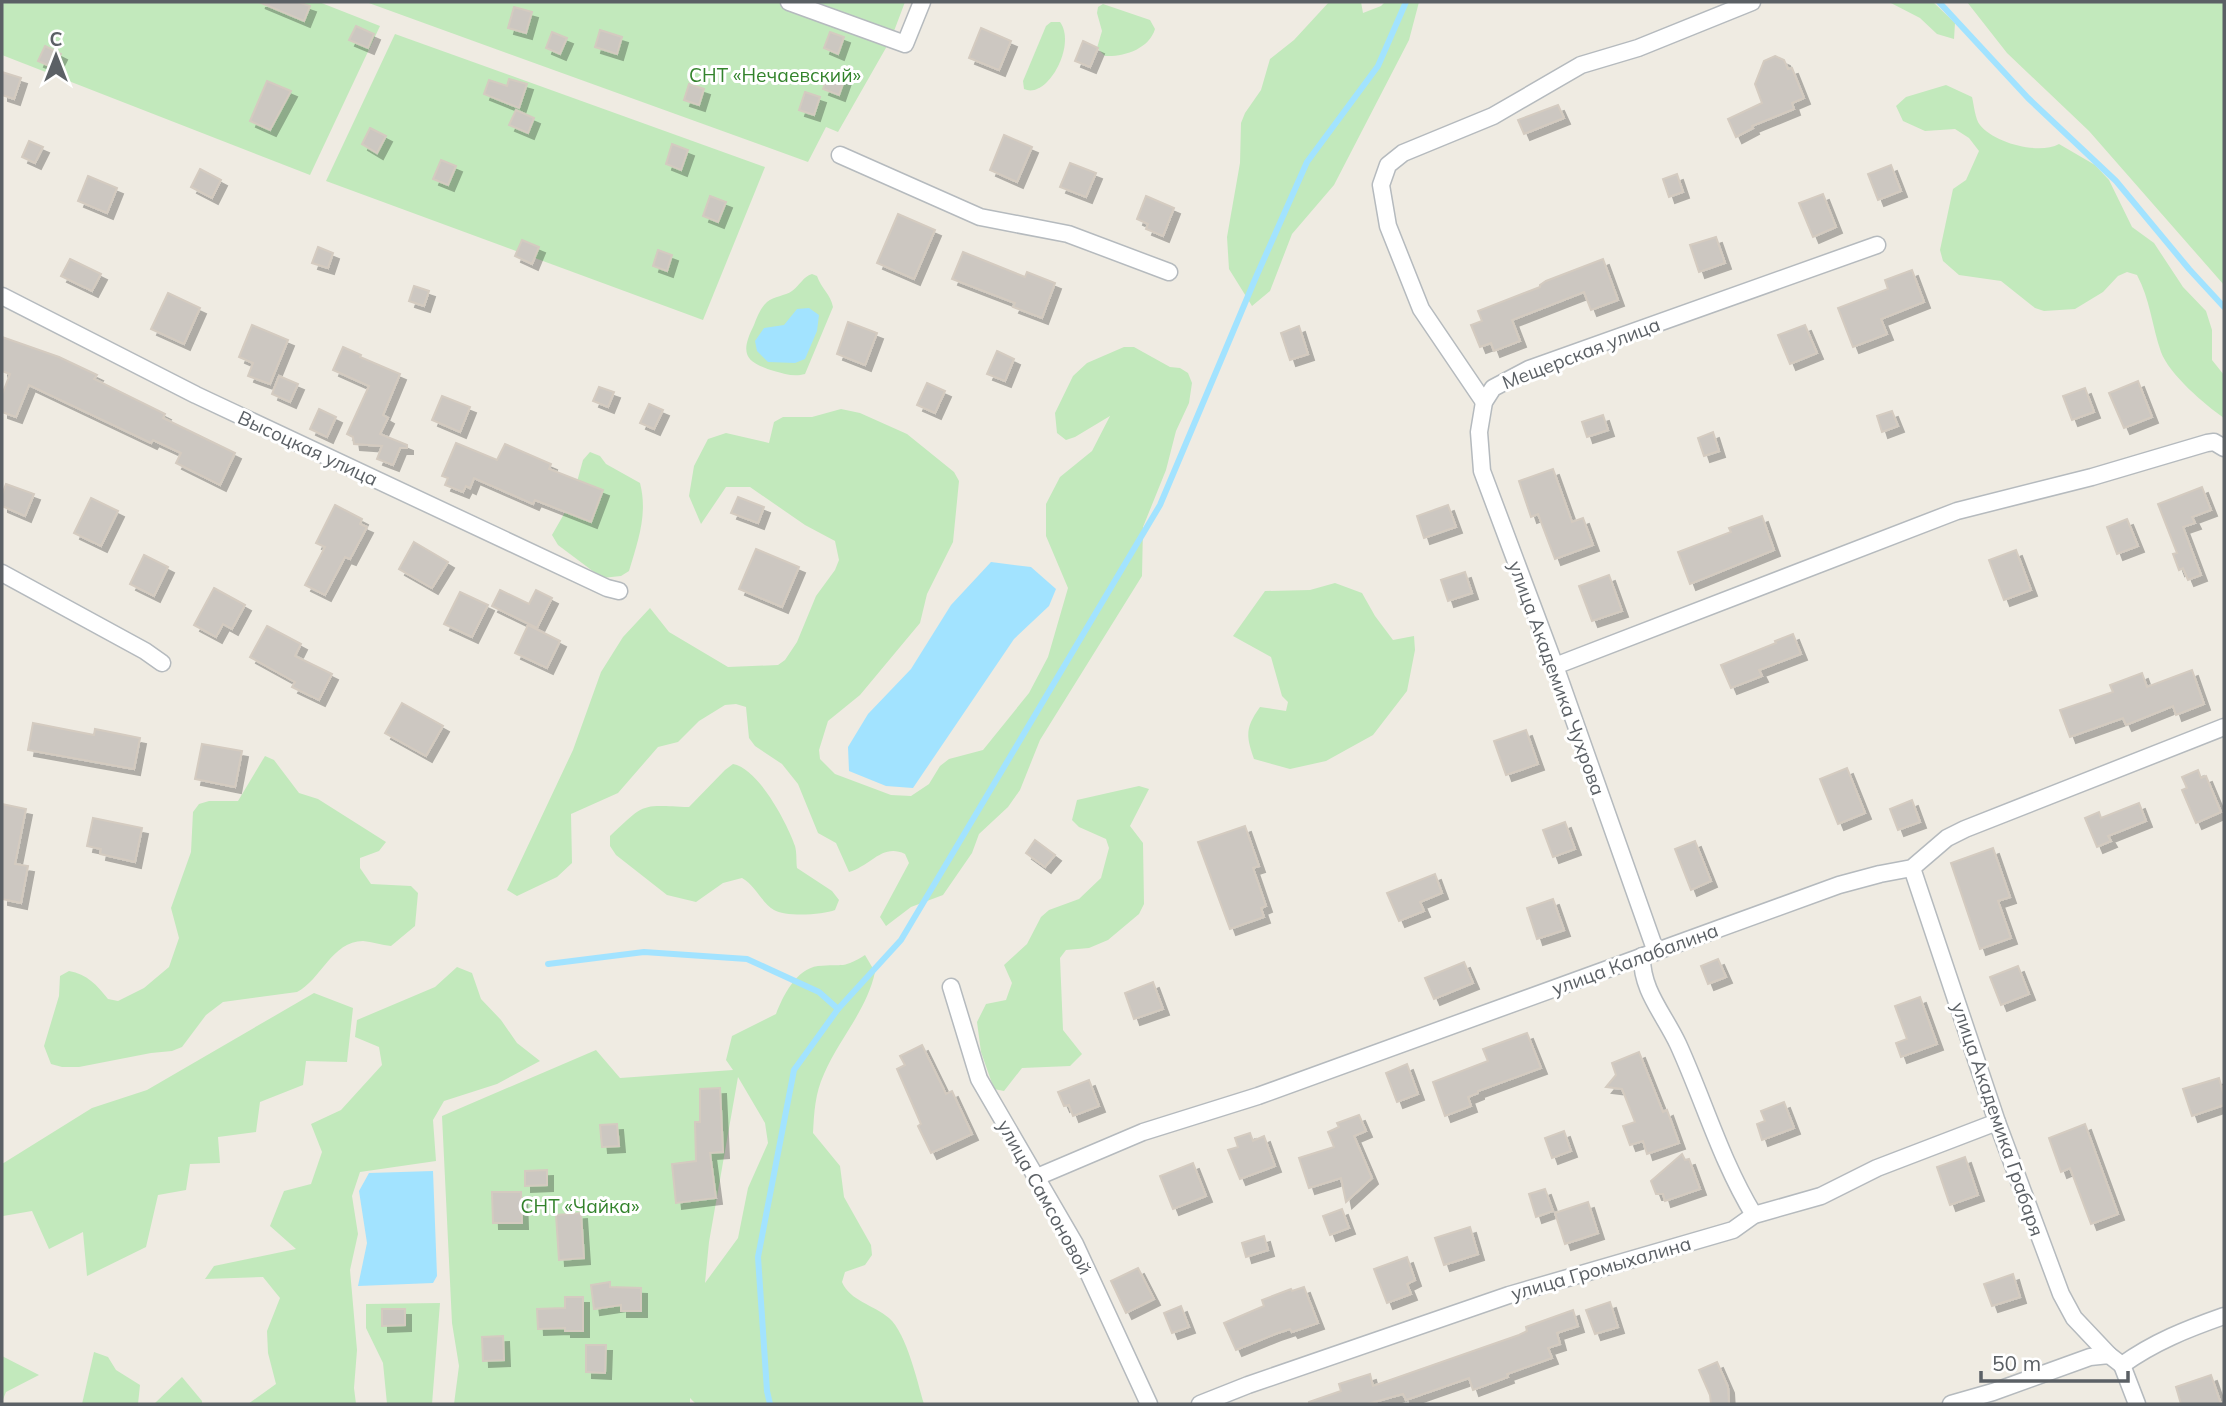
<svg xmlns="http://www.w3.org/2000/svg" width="2226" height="1406" font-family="Mulish,sans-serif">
  <defs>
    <filter id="shadow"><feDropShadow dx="6" dy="6" stdDeviation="0" flood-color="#0004"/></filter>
  </defs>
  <rect width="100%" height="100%" fill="#efebe2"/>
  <g fill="#c2e9bc" fill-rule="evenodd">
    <polygon points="2,2 319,2 380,26 310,175 2,55"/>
    <polygon points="366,2 905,2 891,39 838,132 826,127 808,162"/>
    <polygon points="1329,2 1361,2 1363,13 1381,6 1385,2 1419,2 1409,40 1334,185 1292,234 1270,291 1252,306 1229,269 1227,237 1240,163 1241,123 1245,113 1261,90 1270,59 1294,40"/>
    <polygon points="1889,2 1933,2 1955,23 1954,39 1937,34 1920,18"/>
    <polygon points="1967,2 2224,2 2224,285 2089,131 2007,53"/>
    <path d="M 1103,4 L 1150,20 L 1155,29 C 1149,49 1124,57 1105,56 L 1097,48 L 1102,31 L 1097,13 L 1098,7 Z"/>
    <path d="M 1051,22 L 1060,22 C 1077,45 1047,100 1024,89 L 1023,81 L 1046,26 Z"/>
    <polygon points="395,34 765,167 703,320 326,181"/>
    <path d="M 1946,85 L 1972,97 C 1974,105 1975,119 1980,125 C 1994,143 2039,155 2059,144 L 2095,165 L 2109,180 L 2132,227 L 2154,243 L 2183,287 L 2206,311 L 2212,330 L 2212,360 L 2224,375 L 2224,418 C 2205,405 2169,374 2161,352 C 2152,326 2150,299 2137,275 L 2127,272 L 2118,276 L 2103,292 L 2075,309 L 2044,311 L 2035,308 L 2001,281 L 1959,275 L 1943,261 L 1940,250 L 1953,189 L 1966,180 L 1979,151 L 1969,138 L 1955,129 L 1925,131 L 1903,121 L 1896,106 L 1906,97 Z"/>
    <path d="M 812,274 L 817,276 C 821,288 831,295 833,307 L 805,374 C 794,377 785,374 774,371 C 744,362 740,353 754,325 C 757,317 761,307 767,302 C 774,296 785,296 792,291 C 800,285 803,277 812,274 Z"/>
    <path d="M 1124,347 L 1134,347 L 1170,367 L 1180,368 L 1188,373 L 1192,383 L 1189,403 L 1176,431 L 1166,470 L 1143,527 L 1142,576 L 1040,740 L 1020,790 L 1008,807 L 979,834 L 972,853 L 943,895 L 911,907 L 886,926 L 880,917 L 909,863 L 905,854 C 882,843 871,866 849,872 L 836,843 L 818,833 L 798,784 L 782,764 L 755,746 L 749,738 L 746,707 L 736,704 L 725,705 L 699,721 L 678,742 L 658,747 L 618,793 L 571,814 L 572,863 L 557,877 L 517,896 L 507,890 L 573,750 L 601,672 L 623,637 L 650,608 L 669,632 L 728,667 L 778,665 L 785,660 L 797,642 L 816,596 L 835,570 L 839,560 L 835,541 L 805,525 L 750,487 L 726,487 L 701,524 L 689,496 L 694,466 L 708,439 L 726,433 L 769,443 L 774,422 L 783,417 L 812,417 L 841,409 L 860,413 L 907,434 L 954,472 L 959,481 L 953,542 L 927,594 L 920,623 L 860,695 L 828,721 L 819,750 L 820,759 L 835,774 L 891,795 L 911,796 L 929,784 L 940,766 L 949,759 L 983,750 L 1029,693 L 1048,657 L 1068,588 L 1046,536 L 1046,504 L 1060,477 L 1092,451 L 1110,416 L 1075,437 L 1066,440 L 1057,433 L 1055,413 L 1073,376 L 1087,363 Z"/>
    <path d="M 590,452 L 600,456 L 606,464 L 640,483 C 648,514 638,541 629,571 L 621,576 L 602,578 L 558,545 L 552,535 L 572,500 L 583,460 Z"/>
    <path d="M 1335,583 L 1362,593 L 1375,616 L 1393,640 L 1414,636 L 1415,650 L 1407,691 L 1373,735 L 1326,761 L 1290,769 L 1254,759 C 1246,736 1245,728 1260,707 L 1286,711 L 1288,702 L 1282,696 L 1271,657 L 1233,636 L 1265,591 L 1310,590 Z"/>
    <path d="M 265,756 L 274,760 L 299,793 L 318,799 L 386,842 L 379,851 L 360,858 L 360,868 L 371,884 L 411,886 L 418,893 L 415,926 L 391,946 C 382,945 372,942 363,941 C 332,941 321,980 297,992 L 223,1002 L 206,1015 L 182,1047 L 172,1051 L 151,1053 L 79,1067 L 62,1067 L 51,1064 L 44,1046 L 59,996 L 60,976 L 69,971 C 87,974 97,985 108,999 L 118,1001 L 144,988 L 169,967 L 179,938 L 171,908 L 191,852 L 193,812 L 199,804 L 209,801 L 238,801 Z"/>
    <path d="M 733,764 C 758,768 787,823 795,846 C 797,853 796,861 797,868 L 832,891 L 839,900 L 835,910 C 823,915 785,917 774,910 C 761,902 756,886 742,878 L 723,883 L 696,902 L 667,895 L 616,855 L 610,846 L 610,836 C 646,802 640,805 689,807 L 725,770 Z"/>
    <polygon points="1139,786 1149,789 1130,826 1143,843 1144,904 1139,914 1108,940 1089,948 1066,950 1060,958 1063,1030 1082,1054 1070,1066 1022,1068 1004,1091 994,1089 981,1052 977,1022 986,1004 1006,1000 1012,983 1004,965 1027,944 1041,917 1049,910 1079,899 1101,878 1109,848 1106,839 1079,827 1072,820 1077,800"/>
    <path d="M 865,955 L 875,972 C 867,1010 839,1039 824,1074 C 815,1093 814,1113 813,1133 L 840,1166 L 844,1197 L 871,1245 L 872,1255 L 865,1265 L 845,1272 L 842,1282 C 850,1301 874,1305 889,1318 C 907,1334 917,1381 924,1404 L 696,1404 L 690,1398 L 690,1404 L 454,1404 L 459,1366 L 452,1323 L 442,1116 L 596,1050 L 620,1078 L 733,1070 L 726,1060 L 732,1036 L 776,1014 C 783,996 796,969 818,966 C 843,963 841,970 865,955 ZM 738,1077 L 765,1123 L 768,1143 L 748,1188 L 738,1238 L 705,1283 L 709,1242 Z"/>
    <polygon points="457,967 472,973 481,999 501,1020 517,1043 540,1061 497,1084 444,1101 433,1120 436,1161 360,1172 352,1196 358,1234 350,1270 357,1350 354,1388 356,1404 248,1404 276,1384 268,1353 267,1331 280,1298 263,1277 205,1279 214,1266 296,1249 270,1226 284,1191 311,1184 322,1152 311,1124 341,1110 382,1065 379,1047 355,1037 357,1020 435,987"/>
    <polygon points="314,993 353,1008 347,1062 306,1061 303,1085 260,1102 256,1132 218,1137 220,1163 190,1164 186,1190 158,1195 146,1247 87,1276 83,1232 49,1249 32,1211 3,1216 2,1164 92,1108 147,1090"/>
    <polygon points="440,1303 432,1404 387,1404 383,1363 366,1328 366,1304"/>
    <polygon points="94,1352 108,1357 116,1370 140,1385 138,1404 82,1404"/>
    <polygon points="2,1356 39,1375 6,1392 2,1402"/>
    <polygon points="182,1377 202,1401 202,1404 154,1404"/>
  </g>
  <g fill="#a2e3ff">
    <polygon points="809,308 819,315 817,331 805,359 795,363 768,362 757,351 755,341 764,328 784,325 797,309"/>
    <polygon points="991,562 1031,567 1056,589 1049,606 1014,639 913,788 886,786 849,771 848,747 868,714 911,669 951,605"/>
    <polygon points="433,1171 437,1276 433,1283 358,1286 367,1243 359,1191 369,1173"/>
  </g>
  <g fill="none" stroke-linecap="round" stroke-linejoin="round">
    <g stroke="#a2e3ff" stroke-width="6">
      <polyline points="1939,2 2028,98 2116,181 2189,269 2224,307"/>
      <polyline points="548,964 644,952 747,959 819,992 838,1009"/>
      <polyline points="770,1404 767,1391 758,1257 794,1070 838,1009 901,940 1160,505 1256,277 1307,162 1378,66 1406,2"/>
    </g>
  </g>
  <g fill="#ccc7c1" stroke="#d4cbc0" stroke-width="2" filter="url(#shadow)">
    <polygon points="259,2 298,2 310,6 304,21"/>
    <polygon points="514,7 532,12 526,33 508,28"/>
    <polygon points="356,26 374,34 368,48 349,40"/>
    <polygon points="981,28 1011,41 999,70 969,58"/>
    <polygon points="600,30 622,37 617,54 595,47"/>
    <polygon points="552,32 567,38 560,54 546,48"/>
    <polygon points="830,32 844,37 838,54 824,48"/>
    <polygon points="1083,41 1098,48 1090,67 1075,61"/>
    <polygon points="45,46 61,54 54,68 38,61"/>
    <polygon points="1775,56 1784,60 1788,69 1792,68 1804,98 1792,103 1794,109 1752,126 1753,128 1736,137 1728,119 1762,103 1755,84 1764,61"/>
    <polygon points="830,70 846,75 839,95 823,89"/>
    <polygon points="2,72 21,78 14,99 2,95"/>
    <polygon points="509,79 527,84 519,108 484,94 489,80 507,86"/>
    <polygon points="267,81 291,91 270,130 250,121"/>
    <polygon points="689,84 704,89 699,105 684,100"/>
    <polygon points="805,92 820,97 814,115 799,110"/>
    <polygon points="1558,105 1564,118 1524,134 1518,120"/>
    <polygon points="516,110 534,118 528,133 509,125"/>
    <polygon points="370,128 386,136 377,153 362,144"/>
    <polygon points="1004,135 1032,147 1017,182 990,170"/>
    <polygon points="29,141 43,147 35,163 22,157"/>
    <polygon points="672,144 688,150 681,170 666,164"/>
    <polygon points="441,160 456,166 448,185 433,179"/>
    <polygon points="1070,163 1096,173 1086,197 1060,187"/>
    <polygon points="1891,165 1901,191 1878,200 1868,174"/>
    <polygon points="200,169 221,180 212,198 191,187"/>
    <polygon points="1677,174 1683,192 1669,197 1663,179"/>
    <polygon points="88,176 117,188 107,213 78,201"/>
    <polygon points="1823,194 1836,227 1813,237 1799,203"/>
    <polygon points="710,196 726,202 718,222 703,216"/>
    <polygon points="1146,196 1174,208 1163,236 1146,229 1148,224 1137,219"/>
    <polygon points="898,214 935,230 914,279 877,263"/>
    <polygon points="1716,237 1725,263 1699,272 1690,245"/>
    <polygon points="522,240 539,247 532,264 515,256"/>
    <polygon points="318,247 333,253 328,268 312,263"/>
    <polygon points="658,250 672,255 667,271 653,266"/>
    <polygon points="963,252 1025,277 1027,272 1055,283 1042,318 1013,307 1015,303 952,279"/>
    <polygon points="70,259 101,274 92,291 61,276"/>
    <polygon points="1603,259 1618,300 1591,310 1584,292 1512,320 1520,341 1494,351 1491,343 1480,347 1471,325 1482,321 1478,311 1540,287 1540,285 1546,281"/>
    <polygon points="1912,270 1924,302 1881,319 1887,334 1853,347 1838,308 1888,289 1885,280"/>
    <polygon points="414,286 429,291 424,306 409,301"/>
    <polygon points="168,293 200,308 184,344 151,329"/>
    <polygon points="848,322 877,333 865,365 837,354"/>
    <polygon points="252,325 288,340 270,384 248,376 253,363 239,357"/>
    <polygon points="1805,325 1817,353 1790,364 1778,335"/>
    <polygon points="1299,326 1308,354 1290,360 1281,333"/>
    <polygon points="2,337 59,357 97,375 94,379 165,414 163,418 235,453 220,485 176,463 181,453 153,440 151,443 29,385 16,417 2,412 2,395 10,374 2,371"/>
    <polygon points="343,347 361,355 360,357 400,374 383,415 388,418 380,434 407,445 407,448 400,448 393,465 377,459 382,446 354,444 353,437 347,434 369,386 333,370"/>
    <polygon points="997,351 1014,359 1005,381 987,374"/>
    <polygon points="279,376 298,384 290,402 272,394"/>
    <polygon points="2138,381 2152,417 2124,428 2109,393"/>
    <polygon points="927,383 945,391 935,413 917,405"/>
    <polygon points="599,387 614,392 608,407 593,401"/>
    <polygon points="2085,388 2094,412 2072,420 2063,396"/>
    <polygon points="442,396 470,407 460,432 432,420"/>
    <polygon points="649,404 663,410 654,429 640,423"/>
    <polygon points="319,409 336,417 327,437 310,429"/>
    <polygon points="1892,411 1898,426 1882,432 1877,416"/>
    <polygon points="1603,415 1608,430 1587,437 1582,422"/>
    <polygon points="1713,432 1719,451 1704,456 1698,438"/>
    <polygon points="456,443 497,460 505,444 551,464 549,469 603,490 591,522 535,500 533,504 474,478 470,488 466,486 463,492 445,485 448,478 442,476"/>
    <polygon points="1553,469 1572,522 1583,518 1593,545 1555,559 1538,514 1531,517 1519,481"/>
    <polygon points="6,484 34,494 25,516 2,506 2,495"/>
    <polygon points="2202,487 2211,510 2192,517 2195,523 2183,527 2201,575 2188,580 2183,568 2179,570 2173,554 2177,553 2158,504"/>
    <polygon points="738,497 764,507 758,523 731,513"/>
    <polygon points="91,498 118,511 101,546 74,533"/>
    <polygon points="335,505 362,519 360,524 367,527 350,559 345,557 325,595 305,585 325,547 316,543"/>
    <polygon points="1448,505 1456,527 1424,538 1417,516"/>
    <polygon points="1762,516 1774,550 1690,584 1678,552 1731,532 1729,528"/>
    <polygon points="2127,519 2138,546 2117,554 2107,527"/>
    <polygon points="414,542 448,562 432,588 399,569"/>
    <polygon points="756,549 799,567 782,607 739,589"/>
    <polygon points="2016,550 2031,590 2004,600 1989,560"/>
    <polygon points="144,555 168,567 154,596 130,584"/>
    <polygon points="1465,572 1472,593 1448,601 1441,580"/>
    <polygon points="1609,575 1622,611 1592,621 1579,586"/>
    <polygon points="214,588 245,605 232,629 223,624 216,637 194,625"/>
    <polygon points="500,590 529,604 536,590 552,598 537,628 492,606"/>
    <polygon points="460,592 488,605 472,637 444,624"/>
    <polygon points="528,625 560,641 547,668 515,653"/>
    <polygon points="267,626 301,644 295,656 332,674 319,700 292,687 295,682 250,657"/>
    <polygon points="1793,634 1801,654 1759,670 1762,676 1731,688 1721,665 1776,643 1775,641"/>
    <polygon points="2192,670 2204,704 2176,715 2173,706 2126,725 2123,718 2070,737 2060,710 2113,692 2110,685 2142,673 2147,687"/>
    <polygon points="402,703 443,726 426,756 385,733"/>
    <polygon points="33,723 94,735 95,729 140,738 134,769 28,750"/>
    <polygon points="1526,730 1538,764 1506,775 1494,741"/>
    <polygon points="202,744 242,751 235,787 195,779"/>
    <polygon points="1847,768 1865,813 1838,824 1820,779"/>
    <polygon points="2198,770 2201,778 2206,776 2221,812 2196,823 2182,790 2187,788 2182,777"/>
    <polygon points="1912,800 1920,822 1898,830 1890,809"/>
    <polygon points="2139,803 2146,821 2108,836 2111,841 2097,847 2085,818 2099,812 2101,818"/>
    <polygon points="2,804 26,809 15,864 28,866 21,903 2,899"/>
    <polygon points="93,818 142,828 135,862 100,854 101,849 87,846"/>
    <polygon points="1565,822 1575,849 1553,857 1543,830"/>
    <polygon points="1245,826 1259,866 1253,868 1266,906 1261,908 1264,917 1230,929 1198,842"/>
    <polygon points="1035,840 1055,855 1045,867 1026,853"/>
    <polygon points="1695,841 1711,881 1691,890 1675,849"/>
    <polygon points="1993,848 2010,897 1998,901 2011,938 1980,949 1951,863"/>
    <polygon points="1435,874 1442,893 1420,902 1424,911 1399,921 1387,893"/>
    <polygon points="1553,899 1564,930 1537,939 1527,908"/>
    <polygon points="1718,959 1726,977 1708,984 1701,966"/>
    <polygon points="1464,962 1473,983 1434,999 1425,978"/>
    <polygon points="2018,966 2029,994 2001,1005 1990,977"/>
    <polygon points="1153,982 1163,1009 1134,1019 1125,993"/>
    <polygon points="1920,997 1937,1044 1901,1057 1896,1043 1907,1039 1895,1006"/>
    <polygon points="1527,1033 1541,1068 1478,1091 1478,1093 1468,1097 1471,1106 1445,1116 1433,1082 1488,1061 1483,1049"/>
    <polygon points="922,1045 946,1094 952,1091 972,1134 931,1153 918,1126 921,1124 897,1069 905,1065 900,1056"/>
    <polygon points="1639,1052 1663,1112 1667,1110 1679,1143 1647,1154 1643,1141 1630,1145 1623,1126 1635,1122 1622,1089 1606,1087 1616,1075 1612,1063"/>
    <polygon points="1407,1064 1418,1094 1397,1102 1386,1073"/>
    <polygon points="2219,1078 2224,1096 2224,1105 2192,1116 2183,1089"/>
    <polygon points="1089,1080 1099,1106 1073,1116 1069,1105 1064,1106 1058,1092"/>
    <polygon points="720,1088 723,1152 710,1153 716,1198 676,1203 672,1164 696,1161 695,1122 700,1122 700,1089"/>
    <polygon points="1784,1102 1794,1128 1762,1140 1757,1124 1765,1121 1761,1111"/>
    <polygon points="1359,1115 1366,1131 1354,1136 1372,1178 1346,1202 1341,1178 1309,1188 1299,1158 1334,1147 1328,1132 1339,1127 1337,1123"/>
    <polygon points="617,1124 619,1146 602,1147 600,1125"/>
    <polygon points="2085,1124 2118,1214 2091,1224 2070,1168 2061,1172 2049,1138"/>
    <polygon points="1564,1131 1571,1151 1552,1158 1545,1138"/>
    <polygon points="1250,1133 1253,1141 1264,1136 1275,1166 1240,1179 1228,1150 1238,1147 1235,1138"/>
    <polygon points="1682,1154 1685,1160 1689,1159 1700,1189 1665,1201 1663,1194 1656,1194 1651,1181"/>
    <polygon points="1965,1157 1978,1195 1950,1205 1937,1167"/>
    <polygon points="1193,1163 1206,1196 1173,1209 1160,1176"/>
    <polygon points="547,1170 547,1185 525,1186 525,1171"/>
    <polygon points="1545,1189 1553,1211 1536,1217 1529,1194"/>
    <polygon points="492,1192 521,1192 522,1223 493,1223"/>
    <polygon points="1588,1202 1598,1233 1565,1244 1555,1213"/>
    <polygon points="1342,1209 1349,1228 1330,1235 1323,1216"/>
    <polygon points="581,1213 584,1258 559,1260 556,1215"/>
    <polygon points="1470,1227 1478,1254 1444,1265 1435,1238"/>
    <polygon points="1264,1236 1268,1250 1246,1257 1242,1243"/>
    <polygon points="1407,1257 1415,1280 1407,1284 1411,1294 1387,1303 1374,1269"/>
    <polygon points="1138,1268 1154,1299 1126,1313 1111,1281"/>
    <polygon points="2013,1274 2020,1297 1992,1306 1984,1284"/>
    <polygon points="610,1282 610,1287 641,1288 641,1311 621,1311 621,1305 594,1309 591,1285"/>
    <polygon points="1304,1287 1318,1323 1292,1332 1290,1329 1275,1334 1236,1350 1224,1323 1264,1306 1262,1300 1291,1289 1292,1291"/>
    <polygon points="565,1297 583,1297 583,1331 565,1331 565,1328 538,1329 537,1309 565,1308"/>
    <polygon points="1610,1302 1618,1327 1595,1334 1586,1310"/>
    <polygon points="1181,1306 1189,1327 1172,1333 1164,1313"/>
    <polygon points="382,1309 405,1309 405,1325 382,1326"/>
    <polygon points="1573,1310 1578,1326 1557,1333 1560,1344 1548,1348 1552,1358 1507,1374 1508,1377 1473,1390 1469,1378 1406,1400 1403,1394 1367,1404 1309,1404 1309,1402 1341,1391 1339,1384 1370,1374 1373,1386 1519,1335 1527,1331 1526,1327"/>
    <polygon points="503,1336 504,1360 483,1361 482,1337"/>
    <polygon points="586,1345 606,1345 605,1373 586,1372"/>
    <polygon points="1717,1362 1728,1387 1729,1404 1711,1404 1710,1395 1699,1370"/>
    <polygon points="2211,1375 2221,1404 2181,1404 2176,1387"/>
  </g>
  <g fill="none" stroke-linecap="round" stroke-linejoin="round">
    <g stroke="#b5babe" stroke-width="19">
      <g id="minor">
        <polyline points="789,2 905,44 922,2"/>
        <polyline points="840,155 980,217 1068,234 1169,272"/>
        <polyline points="2,296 196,395 607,588 619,591"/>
        <polyline points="1484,402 1421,309 1388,226 1381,185 1388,165 1403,153 1493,116 1581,65 1638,48 1752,2"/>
        <polyline points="2,573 145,651 162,663"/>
        <polyline points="1555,666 1957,511 2092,477 2207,443 2214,442 2224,448"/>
        <polyline points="1912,868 1997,1122 2061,1294 2074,1318 2109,1355"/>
        <polyline points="1656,952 1555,666 1482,471 1479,432 1484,402 1493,388 1529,369 1877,245"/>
        <path d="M 1642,956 C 1641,990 1664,1014 1678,1044 C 1704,1101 1721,1161 1754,1215"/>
        <polyline points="951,987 979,1079 1075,1244 1149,1404"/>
        <polyline points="1037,1177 1143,1132 1258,1096 1839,885 1880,874 1912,868 1947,838 1965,829 2224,727"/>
        <polyline points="2122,1365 2137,1404"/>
        <polyline points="1200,1404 1248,1385 1509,1295 1733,1230 1754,1215 1821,1196 1877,1168 1997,1122"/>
        <path d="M 1951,1404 L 1993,1392 L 2090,1357 L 2109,1355 L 2122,1365 C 2154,1342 2187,1329 2224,1316"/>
      </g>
    </g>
    <use href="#minor" stroke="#fff" stroke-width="16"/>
  </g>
  <g text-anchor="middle" stroke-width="6" stroke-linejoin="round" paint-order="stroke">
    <g font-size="19" fill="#33832c" stroke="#fff">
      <text x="775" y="82">СНТ «Нечаевский»</text>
      <text x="580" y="1213">СНТ «Чайка»</text>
    </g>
    <g font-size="19" fill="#5b6065" stroke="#fff">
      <text transform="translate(1581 353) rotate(-21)" y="7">Мещерская улица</text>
      <text transform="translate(308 448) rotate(25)" y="7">Высоцкая улица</text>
      <text transform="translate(1557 678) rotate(70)" y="7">улица Академика Чухрова</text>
      <text transform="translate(1635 959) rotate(-20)" y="7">улица Калабалина</text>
      <text transform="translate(1998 1119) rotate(71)" y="7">улица Академика Грабаря</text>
      <text transform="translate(1045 1197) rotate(61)" y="7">улица Самсоновой</text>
      <text transform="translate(1601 1268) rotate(-16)" y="7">улица Громыхалина</text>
    </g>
  </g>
  <rect width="2226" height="1406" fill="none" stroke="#5b6065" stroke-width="7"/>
  <g transform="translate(56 56)" stroke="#ffffff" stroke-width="5" paint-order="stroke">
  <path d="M0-5L12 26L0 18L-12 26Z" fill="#5b6065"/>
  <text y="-10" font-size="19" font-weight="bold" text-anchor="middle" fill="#5b6065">С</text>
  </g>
  <path d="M1981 1371v10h147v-10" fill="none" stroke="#5b6065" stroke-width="3.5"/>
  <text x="1992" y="1371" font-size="21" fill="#5b6065" stroke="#ffffff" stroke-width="5" paint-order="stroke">50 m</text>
</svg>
